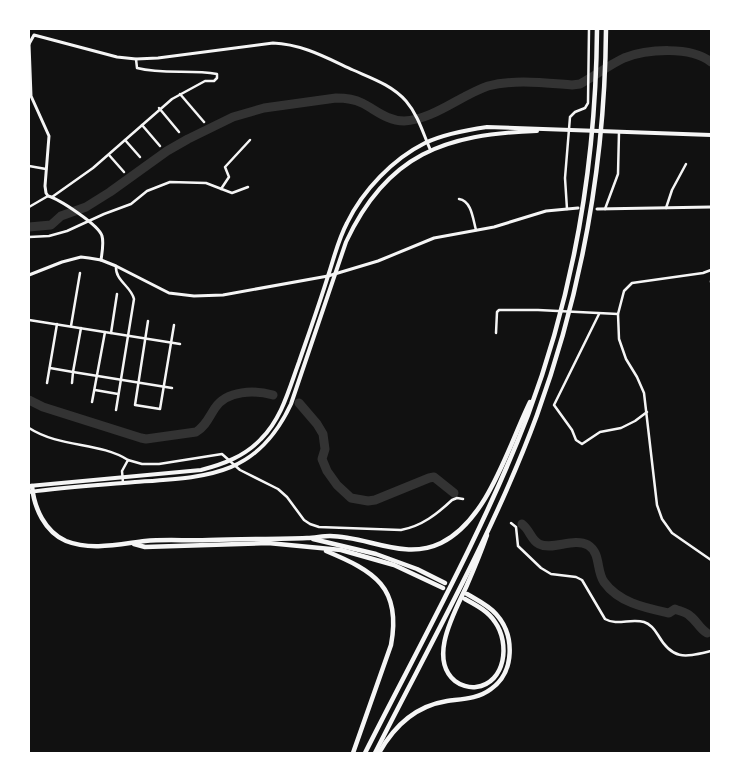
<svg xmlns="http://www.w3.org/2000/svg" width="740" height="782" font-family="'Alegreya Sans',sans-serif">
  <rect width="100%" height="100%" fill="#111"/>
  <g fill="none" stroke-linecap="round" stroke-linejoin="round">
    <g stroke="#333" stroke-width="9">
      <path d="M 29,227 L 51,225 L 61,216 L 86,207 L 110,192 L 167,151 L 188,139 L 233,117 L 264,108 L 336,98 C 345,98 354,99 362,103 C 376,110 387,121 404,121 C 433,120 461,95 488,86 C 514,79 545,83 572,85 L 580,84 C 595,76 609,65 624,58 C 647,49 691,46 711,62"/>
      <path d="M 29,400 L 43,407 L 141,438 L 146,439 L 196,432 C 206,426 209,417 215,408 C 227,390 255,390 273,395"/>
      <polyline points="299,403 317,424 323,434 325,449 322,459 327,471 337,485 351,498 368,501 375,500 429,478 434,477 454,493"/>
      <path d="M 522,524 C 530,530 531,540 539,544 C 553,551 573,537 588,545 C 601,553 596,571 604,582 C 619,603 646,608 669,613 L 675,609 C 679,611 686,612 690,616 C 697,621 699,628 707,633"/>
    </g>
    <g stroke="#f5f5f5" stroke-width="2.5">
      <polyline points="180,94 204,122"/>
      <polyline points="159,108 179,132"/>
      <polyline points="142,125 160,146"/>
      <polyline points="125,140 140,157"/>
      <polyline points="109,155 124,172"/>
      <polyline points="29,166 46,169"/>
      <polyline points="221,189 229,177 225,167 250,140"/>
      <path d="M 52,197 L 93,168 L 172,99 L 205,81 L 214,81 L 217,78 L 217,74 C 190,69 164,75 137,68 L 136,59"/>
      <path d="M 459,199 C 472,201 473,220 476,230"/>
      <polyline points="29,207 48,196"/>
      <polyline points="666,208 672,190 686,164"/>
      <polyline points="567,209 565,178 570,117 575,112 585,108 588,103 589,29"/>
      <polyline points="605,209 618,174 619,132"/>
      <polyline points="29,237 49,236 67,231 104,214 131,204 147,191 170,182 206,183 232,193 248,187"/>
      <path d="M 116,266 C 115,281 131,286 134,299 L 116,410"/>
      <polyline points="711,270 703,273 632,283 624,291 618,314 619,339 626,359 637,377 644,393 657,505 662,519 672,533 711,560"/>
      <polyline points="711,281 711,282"/>
      <polyline points="599,314 554,405 572,430 576,440 582,444 600,432 621,428 635,421 647,412"/>
      <polyline points="29,320 180,344"/>
      <polyline points="148,321 135,405 160,409 174,325"/>
      <polyline points="71,326 80,273"/>
      <polyline points="81,328 73,372 172,388"/>
      <polyline points="111,333 117,294"/>
      <polyline points="496,333 497,312 499,310 538,310 618,314"/>
      <polyline points="50,368 73,372 72,383"/>
      <polyline points="47,383 57,324"/>
      <polyline points="95,390 118,394"/>
      <polyline points="92,402 105,332"/>
      <path d="M 29,428 C 60,448 100,442 128,460"/>
      <path d="M 123,483 L 122,471 L 128,460 L 142,464 L 159,464 L 222,454 L 240,470 L 278,489 L 287,497 L 304,520 L 310,524 L 319,527 L 401,530 C 422,526 437,514 452,500 L 457,498 L 463,499"/>
      <path d="M 511,523 L 516,527 L 518,546 L 541,568 L 551,574 L 576,577 L 582,580 L 605,619 C 617,626 631,618 644,622 C 650,624 655,630 658,635 C 673,661 685,657 711,651"/>
    </g>
    <g stroke="#f5f5f5" stroke-width="3">
      <path d="M 29,44 L 34,35 L 117,57 L 136,59 L 158,58 L 273,43 C 302,44 327,58 353,70 C 371,78 392,85 406,101 C 418,115 423,133 430,149"/>
      <path d="M 29,44 L 31,96 L 49,136 L 45,186 L 46,193 L 48,196 C 59,199 99,225 102,236 C 104,243 102,253 101,260"/>
      <polyline points="597,209 711,207"/>
      <polyline points="29,275 62,262 81,257 89,258 101,260 116,266 169,293 194,296 223,295 328,276 378,261 434,238 494,227 546,211 578,208"/>
    </g>
    <g stroke="#f5f5f5" stroke-width="4">
      <path d="M 29,486 L 201,470 C 224,464 245,456 261,439 C 282,418 289,389 299,362 C 309,333 319,305 328,276 C 334,258 338,240 347,223 C 363,190 393,159 425,143 C 444,134 466,130 487,127 L 711,135"/>
      <path d="M 29,492 C 64,487 100,485 135,482 C 207,477 257,477 291,404 L 346,242 C 387,154 445,134 537,131"/>
    </g>
    <g stroke="#f5f5f5" stroke-width="4.5">
      <path d="M 32,486 C 34,508 45,532 66,541 C 91,551 120,544 145,541 C 166,539 188,541 209,540 C 242,539 274,539 307,538 C 315,538 322,536 330,536 C 367,536 404,561 441,543 C 488,520 508,447 530,402"/>
      <polyline points="313,539 376,554 417,569 445,583"/>
      <polyline points="134,544 145,547 268,543 341,550 394,565 443,588"/>
      <path d="M 326,551 C 374,571 402,587 391,645 L 353,753"/>
      <path d="M 465,599 C 476,605 488,611 495,622 C 510,643 506,683 476,687 C 469,688 460,685 455,681 C 427,658 456,610 467,585 C 474,569 481,552 487,535"/>
      <path d="M 365,753 C 421,642 483,532 528,415 C 574,292 596,160 597,29"/>
      <path d="M 375,753 C 431,642 494,532 537,415 C 582,291 605,160 606,29"/>
      <path d="M 379,753 C 394,726 416,706 447,701 C 462,699 478,699 491,689 C 515,672 515,635 496,614 C 488,605 477,600 467,594"/>
    </g>
  </g>
  <rect width="740" height="782" fill="none" stroke="#ffffff" stroke-width="60"/>
</svg>
